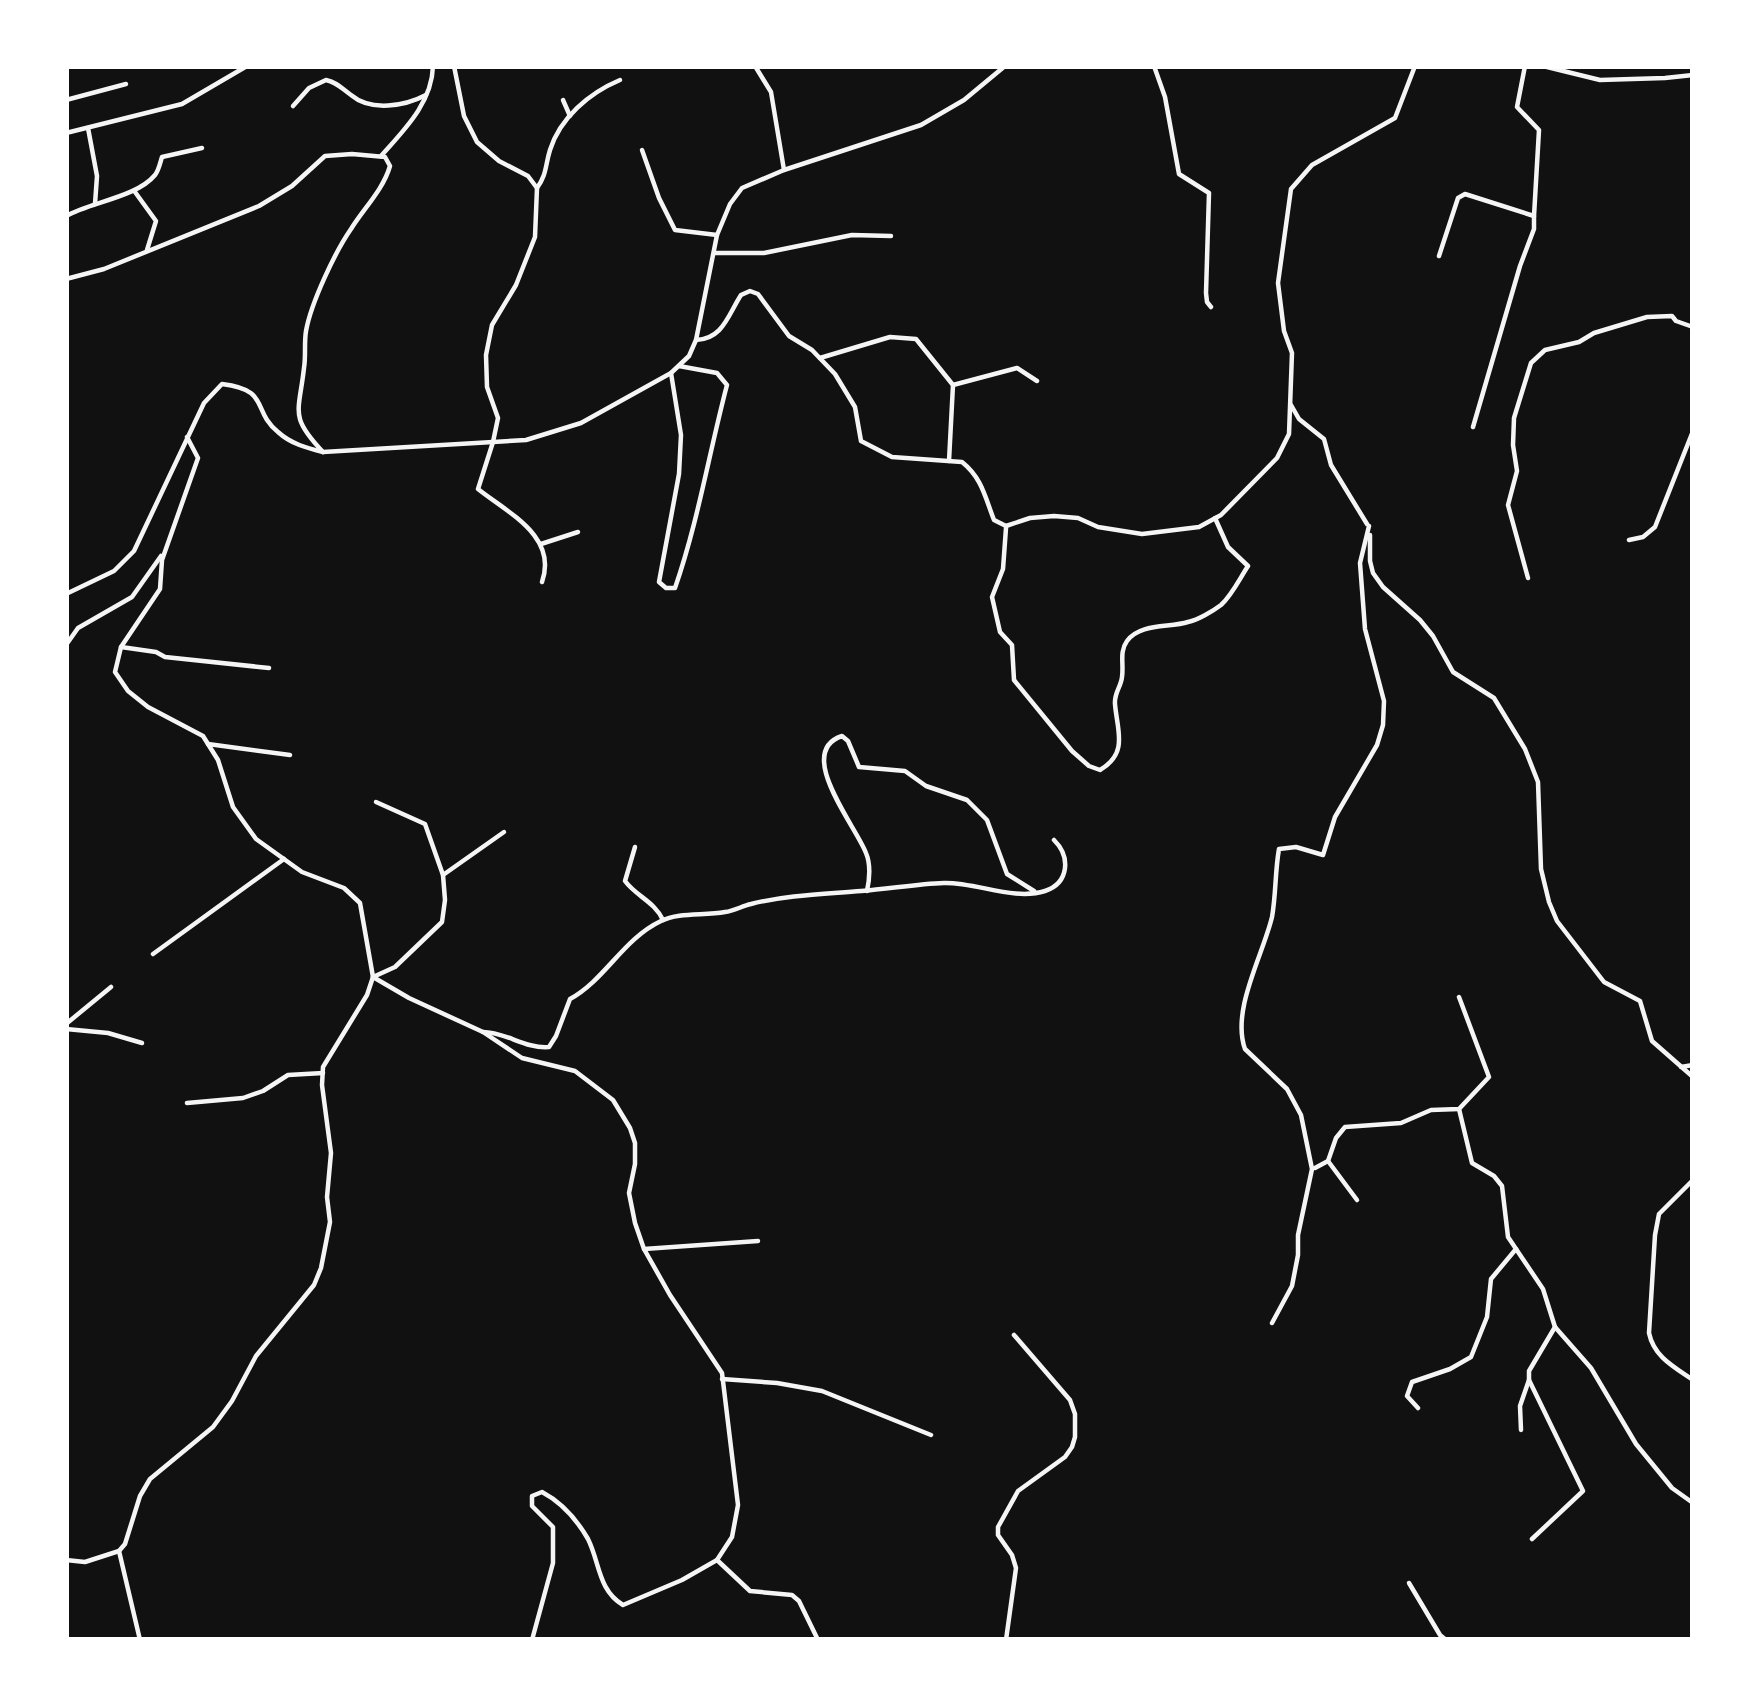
<svg xmlns="http://www.w3.org/2000/svg" width="1759" height="1706" font-family="'Roboto Condensed',sans-serif">
  <rect width="100%" height="100%" fill="#111"/>
  <g fill="none" stroke-linecap="round" stroke-linejoin="round">
    <g stroke="#f5f5f5" stroke-width="4.5">
      <path d="M 454,66 L 464,116 L 477,142 L 499,161 L 528,176 L 537,188 L 535,237 L 516,285 L 492,325 L 486,355 L 487,387 L 498,418 L 493,442 L 478,489 C 508,513 558,536 542,582"/>
      <polyline points="755,66 771,92 784,170"/>
      <polyline points="1154,66 1165,97 1179,174 1209,193 1206,293 1207,302 1211,307"/>
      <polyline points="66,100 126,84"/>
      <polyline points="563,100 570,116"/>
      <path d="M 293,106 L 309,88 L 326,80 C 338,83 341,88 351,95 C 371,112 405,106 426,95"/>
      <polyline points="88,128 97,176 95,204"/>
      <polyline points="66,133 182,104 247,66"/>
      <polyline points="642,150 659,198 675,230 717,235"/>
      <path d="M 381,156 C 404,130 432,103 433,66"/>
      <path d="M 537,188 C 547,174 545,166 550,150 C 560,118 589,93 620,80"/>
      <polyline points="135,192 156,221 147,250"/>
      <path d="M 66,216 C 91,202 137,197 155,175 C 159,170 160,163 162,157 L 202,148"/>
      <polyline points="714,253 764,253 852,235 891,236"/>
      <polyline points="1439,256 1458,198 1465,194 1534,216 1539,130 1517,107 1525,66"/>
      <path d="M 66,279 L 104,269 L 259,206 L 292,186 L 325,156 L 352,154 L 385,157 L 390,166 C 383,190 364,208 351,229 C 335,252 311,303 306,331 C 304,343 306,356 304,368 C 299,413 289,416 323,452"/>
      <path d="M 696,340 C 723,339 728,315 741,295 L 750,291 L 758,294 L 789,336 L 812,350 L 835,374 L 855,407 L 861,441 L 892,457 L 962,462 C 982,478 985,497 994,520 L 1006,526 L 1030,518 L 1054,516 L 1078,518 L 1098,527 L 1142,534 L 1199,527 L 1221,515 L 1277,458 L 1289,434 L 1292,353 L 1284,331 L 1278,283 L 1291,189 L 1312,165 L 1395,118 L 1415,66"/>
      <polyline points="820,358 890,337 916,339 953,385 949,461"/>
      <path d="M 671,373 L 681,435 L 679,474 L 659,582 L 666,588 L 675,588 C 698,522 709,453 727,385 L 717,373 L 679,366"/>
      <polyline points="953,385 1017,368 1037,381"/>
      <polyline points="1291,405 1299,419 1324,439 1331,465 1367,524"/>
      <polyline points="1473,427 1520,266 1534,229 1534,216"/>
      <path d="M 1006,528 L 1003,569 L 992,597 L 1000,632 L 1012,645 L 1014,680 L 1072,751 L 1089,766 L 1100,770 C 1129,753 1117,730 1115,704 C 1114,693 1121,687 1122,677 C 1124,664 1119,652 1127,641 C 1140,623 1169,628 1188,622 C 1198,620 1213,611 1221,605 C 1232,595 1240,578 1248,566 L 1228,547 L 1215,518"/>
      <polyline points="1370,535 1370,561 1373,573 1383,587 1420,620 1433,636 1453,672 1494,698 1525,749 1538,782 1541,869 1549,902 1557,921 1604,982 1640,1001 1652,1041 1693,1077"/>
      <polyline points="1629,540 1643,537 1655,527 1693,431"/>
      <polyline points="541,544 578,532"/>
      <polyline points="1528,578 1508,505 1517,471 1513,445 1514,418 1531,363 1545,350 1579,342 1594,333 1647,317 1672,316 1676,321 1693,327"/>
      <polyline points="66,645 78,628 132,597 161,556"/>
      <polyline points="121,647 156,652 165,657 269,668"/>
      <polyline points="208,744 290,755"/>
      <path d="M 635,847 L 625,881 C 636,896 655,902 663,920"/>
      <polyline points="443,875 504,832"/>
      <path d="M 867,891 C 870,877 871,865 866,853 C 856,826 794,752 842,736 L 848,741 L 859,767 L 905,771 L 926,786 L 967,800 L 987,820 L 1007,874 L 1034,891"/>
      <polyline points="153,954 284,859"/>
      <path d="M 373,977 L 409,998 L 483,1032 L 522,1058 L 575,1071 L 613,1100 L 630,1128 L 635,1143 L 635,1164 L 629,1193 L 635,1223 L 644,1249 L 670,1295 L 722,1373 L 738,1505 L 732,1537 L 717,1560 L 682,1580 L 623,1605 C 598,1590 600,1563 588,1539 C 577,1520 561,1502 542,1492 L 532,1496 L 532,1506 L 553,1527 L 553,1563 L 532,1640"/>
      <polyline points="373,977 395,967 442,922 445,900 443,875 425,824 376,802"/>
      <polyline points="66,1024 111,987"/>
      <polyline points="66,1029 108,1033 142,1043"/>
      <path d="M 483,1032 C 506,1032 525,1049 549,1047 L 556,1036 L 570,999 C 605,980 623,939 661,921 C 679,912 704,916 725,912 C 734,911 742,906 751,904 C 786,895 825,894 861,891 C 889,889 916,884 944,883 C 976,882 1014,901 1045,891 C 1069,883 1071,857 1054,840"/>
      <polyline points="1681,1067 1693,1065"/>
      <polyline points="187,1103 243,1098 263,1091 288,1075 323,1073"/>
      <polyline points="1459,1109 1472,1163 1494,1176 1502,1186 1508,1237 1543,1289 1555,1327 1591,1368 1636,1444 1672,1488 1693,1503"/>
      <polyline points="1328,1161 1357,1200"/>
      <polyline points="1315,1168 1328,1161 1336,1138 1345,1127 1401,1123 1431,1110 1459,1109 1489,1077 1459,997"/>
      <path d="M 1693,1180 L 1659,1214 L 1655,1235 L 1649,1333 C 1654,1357 1674,1367 1693,1380"/>
      <polyline points="644,1249 758,1241"/>
      <path d="M 1272,1323 L 1292,1286 L 1298,1255 L 1298,1235 L 1312,1169 L 1301,1115 L 1287,1089 L 1245,1049 C 1231,1010 1263,955 1272,917 C 1276,895 1275,871 1279,849 L 1296,847 L 1323,855 L 1335,817 L 1377,745 L 1383,725 L 1384,701 L 1365,629 L 1360,563 L 1369,526"/>
      <polyline points="722,1379 777,1383 822,1391 931,1435"/>
      <polyline points="1418,1408 1407,1396 1412,1382 1450,1369 1471,1357 1487,1317 1491,1279 1516,1249"/>
      <polyline points="1521,1430 1520,1406 1529,1380"/>
      <polyline points="1532,1539 1583,1491 1529,1380 1529,1371 1555,1327"/>
      <polyline points="119,1551 140,1640"/>
      <polyline points="717,1560 750,1591 792,1595 799,1601 818,1640"/>
      <polyline points="1409,1583 1440,1635 1446,1640"/>
      <polyline points="1006,1640 1016,1568 1012,1555 998,1535 998,1527 1018,1491 1065,1457 1072,1447 1075,1437 1075,1414 1070,1400 1014,1335"/>
    </g>
    <g stroke="#f5f5f5" stroke-width="4.5">
      <polyline points="1543,66 1600,80 1665,78 1693,75"/>
      <path d="M 66,594 L 114,571 L 134,551 L 204,403 L 222,384 C 271,390 251,410 278,432 C 291,444 307,448 323,452 L 526,440 L 581,423 L 671,373 L 689,356 L 696,340 L 717,235 L 730,204 L 742,188 L 784,170 L 921,125 L 964,100 L 1005,66"/>
      <polyline points="66,1560 85,1562 119,1551 125,1544 140,1496 150,1479 213,1427 232,1401 256,1356 314,1285 321,1268 330,1222 327,1197 331,1153 322,1085 323,1067 367,995 373,977 360,903 344,888 302,872 256,839 233,807 218,760 203,736 148,707 128,691 115,672 121,647 160,589 162,560 198,458 187,437"/>
    </g>
  </g>
  <rect width="1759" height="1706" fill="none" stroke="#ffffff" stroke-width="138"/>
</svg>
